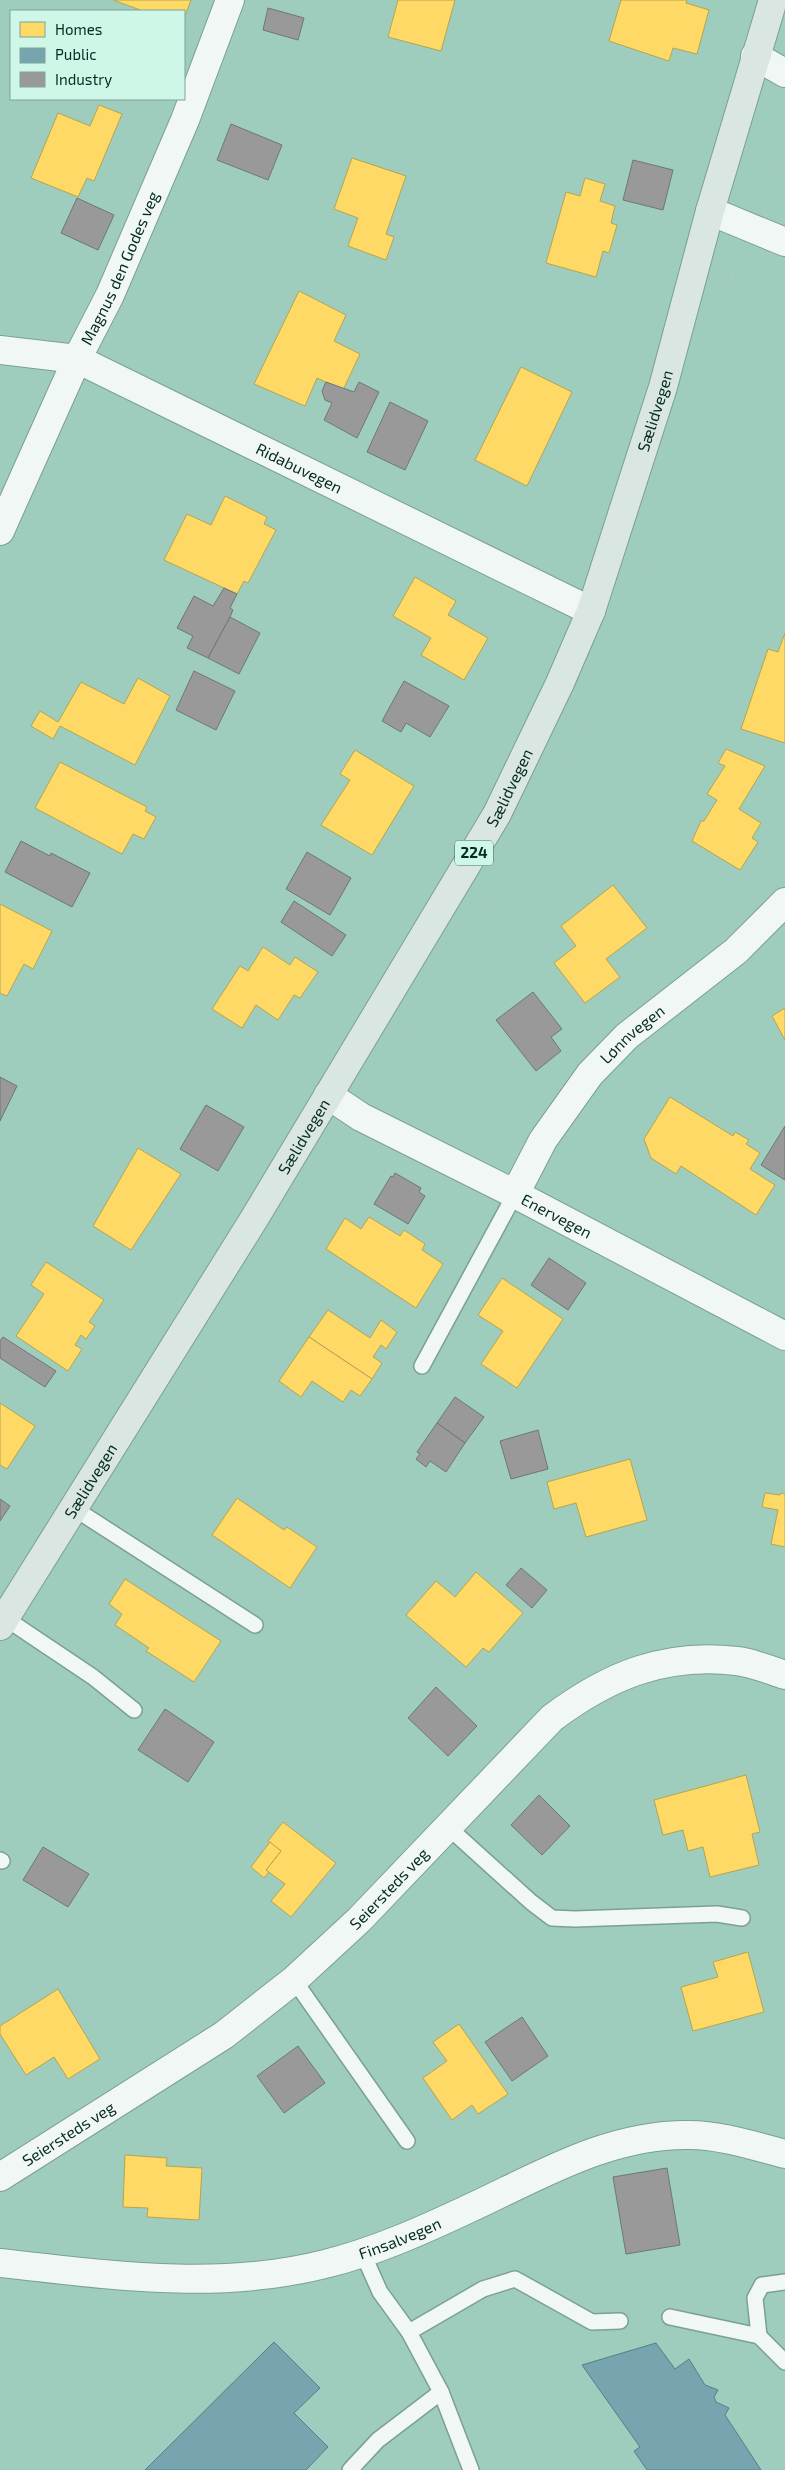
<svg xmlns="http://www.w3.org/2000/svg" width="785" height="2470" font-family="'Exo 2',sans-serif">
  <rect width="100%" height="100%" fill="#9eccbd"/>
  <g fill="#ffd966" stroke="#b4a551">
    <polygon points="113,0 191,0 184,19 184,11 143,11"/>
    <polygon points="398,0 455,0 441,51 388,37"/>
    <polygon points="621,0 687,0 686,3 709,10 697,54 673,48 669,61 609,41"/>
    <polygon points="99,105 122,114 94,181 87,178 78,197 31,178 58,113 90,126"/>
    <polygon points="352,158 406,176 386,234 394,237 386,260 348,246 358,218 334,209"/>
    <polygon points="585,178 605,184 600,201 615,206 611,223 617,225 609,253 603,251 596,277 546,263 566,192 580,196"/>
    <polygon points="299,291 346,315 334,341 360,354 343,390 317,378 305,406 254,384"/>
    <polygon points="521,367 572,392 527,486 475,460"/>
    <polygon points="225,496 267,517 264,524 276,530 248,583 244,581 237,594 164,560 187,514 211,525"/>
    <polygon points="415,577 456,601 448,615 488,638 464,680 421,655 431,638 393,616"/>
    <polygon points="785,633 785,743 741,729 768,649 778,652"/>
    <polygon points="138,678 170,696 135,765 60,726 53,739 31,726 40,711 58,722 81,682 124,704"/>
    <polygon points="726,749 765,766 739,809 761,823 752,838 758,842 740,870 692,841 701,821 704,821 717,800 707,794 725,766 718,763"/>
    <polygon points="355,750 414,786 372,855 321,825 350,780 340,774"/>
    <polygon points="60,762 147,807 145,811 156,817 144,839 133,834 122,854 35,808"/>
    <polygon points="613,885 647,928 606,959 620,977 585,1003 554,963 576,946 561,926"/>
    <polygon points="0,904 52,931 33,969 24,964 7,996 0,993"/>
    <polygon points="263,947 290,965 295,957 318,972 300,998 294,995 278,1020 256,1005 242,1028 212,1009 240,966 248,971"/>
    <polygon points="785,1008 785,1040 772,1016"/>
    <polygon points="670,1097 733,1136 735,1132 749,1140 746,1144 760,1153 750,1169 775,1185 756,1215 681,1166 676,1174 651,1158 644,1139"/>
    <polygon points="138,1148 181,1174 131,1250 93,1226"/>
    <polygon points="369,1217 400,1236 404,1230 425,1244 422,1250 443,1264 416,1308 326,1249 345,1218 361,1229"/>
    <polygon points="46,1262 104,1300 89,1322 95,1326 86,1339 81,1335 75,1345 82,1349 68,1371 16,1336 44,1294 31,1285"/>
    <polygon points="502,1278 563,1319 517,1388 481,1364 503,1331 478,1315"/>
    <polygon points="328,1310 370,1338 381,1320 397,1332 386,1349 381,1345 373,1357 382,1363 372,1379 309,1337"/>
    <polygon points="309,1337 372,1379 360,1396 351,1390 343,1402 312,1381 301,1397 279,1381"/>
    <polygon points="0,1403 35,1426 7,1469 0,1465"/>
    <polygon points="630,1459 647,1520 586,1537 576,1503 554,1509 547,1482"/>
    <polygon points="765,1493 780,1495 781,1493 785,1494 785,1547 771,1544 778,1510 762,1507"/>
    <polygon points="237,1498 284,1530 287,1527 317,1547 290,1588 212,1535"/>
    <polygon points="476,1572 523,1613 489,1652 483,1648 466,1667 406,1615 436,1581 455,1597"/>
    <polygon points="125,1579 221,1641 194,1682 146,1651 149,1648 115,1625 122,1614 109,1604"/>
    <polygon points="746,1775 760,1832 752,1834 759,1865 710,1877 703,1847 688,1851 683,1830 663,1835 654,1800"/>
    <polygon points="283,1822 336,1863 291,1917 271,1901 285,1884 266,1870 281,1851 268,1841"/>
    <polygon points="270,1842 281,1851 266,1870 269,1872 264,1878 251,1867"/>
    <polygon points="748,1952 764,2012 693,2031 681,1987 718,1977 713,1962"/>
    <polygon points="58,1989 100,2059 68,2079 54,2057 26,2075 0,2034 0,2026"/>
    <polygon points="459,2024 508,2094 478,2114 472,2105 452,2120 423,2078 447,2061 433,2042"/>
    <polygon points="125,2155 167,2158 166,2166 202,2168 199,2220 147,2217 148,2208 123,2207"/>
  </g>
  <g fill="#76a5af" stroke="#548084">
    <polygon points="274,2342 320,2388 294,2413 328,2447 306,2470 145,2470"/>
    <polygon points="656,2343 675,2369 689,2359 705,2385 718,2390 714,2397 716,2402 729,2408 725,2415 761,2470 647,2470 634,2451 640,2447 582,2365"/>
  </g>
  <g fill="#999" stroke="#6d7875">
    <polygon points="268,8 304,18 298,40 263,30"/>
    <polygon points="231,124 282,145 268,180 217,160"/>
    <polygon points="633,160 673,170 663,210 623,200"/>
    <polygon points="77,198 114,215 98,250 61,233"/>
    <polygon points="326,382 354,392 359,382 379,392 357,438 324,420 332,403 325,400 322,391"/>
    <polygon points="390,402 428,421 405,470 367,452"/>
    <polygon points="224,588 237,594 230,608 233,610 230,617 208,658 187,648 193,636 177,628 194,596 213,606"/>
    <polygon points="230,617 260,633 239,674 208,658"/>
    <polygon points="194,671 235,691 216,730 176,710"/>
    <polygon points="404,681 449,706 430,737 406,723 401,732 382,721"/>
    <polygon points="21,841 50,856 51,853 90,873 72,907 5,872"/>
    <polygon points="307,852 351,878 330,915 286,889"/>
    <polygon points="294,901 346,935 332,956 281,922"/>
    <polygon points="533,992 562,1029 551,1037 561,1051 536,1071 496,1020"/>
    <polygon points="0,1077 17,1086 0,1121"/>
    <polygon points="206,1105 244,1127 218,1171 180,1149"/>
    <polygon points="785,1126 785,1180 761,1165"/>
    <polygon points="395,1173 421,1188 419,1192 425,1196 408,1224 374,1204 391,1176 393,1177"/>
    <polygon points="549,1258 586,1283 568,1310 531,1285"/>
    <polygon points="3,1337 56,1371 45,1387 0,1358 0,1341"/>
    <polygon points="455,1397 484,1417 465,1443 437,1423"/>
    <polygon points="437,1423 465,1443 446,1472 430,1461 426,1467 416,1459 420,1454 417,1452"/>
    <polygon points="538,1430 548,1469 511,1479 500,1441"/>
    <polygon points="0,1499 10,1506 0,1521"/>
    <polygon points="521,1568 547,1590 532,1608 506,1585"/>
    <polygon points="436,1687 477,1726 448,1756 408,1718"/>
    <polygon points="165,1709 214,1742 188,1782 138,1750"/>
    <polygon points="539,1795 570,1826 542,1855 511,1825"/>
    <polygon points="43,1847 89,1874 68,1907 23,1880"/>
    <polygon points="522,2017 548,2056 512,2081 485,2042"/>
    <polygon points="298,2046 325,2083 284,2113 257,2076"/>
    <polygon points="667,2168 680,2245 626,2254 613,2177"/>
  </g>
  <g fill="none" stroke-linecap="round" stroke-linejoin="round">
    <g stroke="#7ba094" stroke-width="18">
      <g id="service">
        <polyline points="422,1366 515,1194"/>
        <polyline points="75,1509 255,1625"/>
        <polyline points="5,1618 93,1677 134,1710"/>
        <polyline points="448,1827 531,1902 552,1918 575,1919 717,1914 742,1918"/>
        <polyline points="0,1860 2,1861"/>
        <polyline points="294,1980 407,2141"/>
        <polyline points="363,2254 380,2292 409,2332 441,2392 471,2470"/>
        <polyline points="670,2317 759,2336 785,2362"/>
        <polyline points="409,2332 483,2289 515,2279 592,2322 620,2321"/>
        <polyline points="759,2336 755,2298 762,2285 785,2282"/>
        <polyline points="350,2470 378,2440 441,2392"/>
      </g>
    </g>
    <g stroke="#7ba094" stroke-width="30">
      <g id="minor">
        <polyline points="755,56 785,73"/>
        <polyline points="710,211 785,242"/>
        <path id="s1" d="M 0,350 L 77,359 L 591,611"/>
        <path id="s2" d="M 0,531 L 77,359 L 110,295 L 185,120 L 230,0"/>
        <path id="s3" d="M 328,1095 L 361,1117 L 515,1194 L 785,1336"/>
        <path id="s4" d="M 515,1194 L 543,1140 L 590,1074 L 627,1036 L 736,951 L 785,902"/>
        <path id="s5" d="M 0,2177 L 224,2035 L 294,1980 L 359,1920 L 552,1718 C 608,1676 665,1652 737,1661 C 753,1663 770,1670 785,1675"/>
      </g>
    </g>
    <g stroke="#7ba094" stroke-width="30">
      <g id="tertiary">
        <path id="s6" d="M 0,2263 C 109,2275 218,2291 325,2264 C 374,2252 421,2231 466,2210 C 538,2177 607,2134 689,2135 C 721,2135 754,2146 785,2154"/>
      </g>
    </g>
    <g stroke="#7b9f94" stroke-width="30">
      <g id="primary">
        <path id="s7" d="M 0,1626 L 254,1219 L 497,814 L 560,683 L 591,611 L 663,387 L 710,211 L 773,0"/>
      </g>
    </g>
    <g stroke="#b9c8c3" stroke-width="3" stroke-dasharray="1 4" stroke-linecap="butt">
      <polyline points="767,199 785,153"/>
      <polyline points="727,293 736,260"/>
      <polyline points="640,580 682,450"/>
      <polyline points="538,816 592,705 605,672"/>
      <polyline points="379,1087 523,843"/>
      <polyline points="144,1466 240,1316 343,1146"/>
      <polyline points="0,1695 20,1661"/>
      <polyline points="627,2295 628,2292 648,2284 655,2294"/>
    </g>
    <use href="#service" stroke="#f0f7f5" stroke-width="15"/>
    <use href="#minor" stroke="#f0f7f5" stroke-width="28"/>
    <use href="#tertiary" stroke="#f0f7f5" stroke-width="28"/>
    <use href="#primary" stroke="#d9e6e2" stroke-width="28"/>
  </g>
  <g text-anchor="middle" stroke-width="5" stroke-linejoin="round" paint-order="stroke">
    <rect fill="#cef7e8" stroke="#41685d" stroke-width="1" x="455" y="840.5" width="38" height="25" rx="4"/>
    <g font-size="15" font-weight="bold" fill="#052b21">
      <text x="474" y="858">224</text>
    </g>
    <g font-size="16" fill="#052b21" stroke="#cef7e8">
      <text dy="6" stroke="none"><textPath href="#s2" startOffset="289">Magnus den Godes veg</textPath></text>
      <text dy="6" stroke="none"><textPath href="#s7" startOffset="1386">Sælidvegen</textPath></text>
      <text dy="6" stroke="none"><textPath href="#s1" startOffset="325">Ridabuvegen</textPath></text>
      <text dy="6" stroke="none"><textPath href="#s7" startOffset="981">Sælidvegen</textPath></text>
      <text dy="6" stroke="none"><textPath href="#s4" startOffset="200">Lønnvegen</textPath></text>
      <text dy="6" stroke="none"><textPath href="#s7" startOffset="576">Sælidvegen</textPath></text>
      <text dy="6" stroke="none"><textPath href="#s3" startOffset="259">Enervegen</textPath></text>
      <text dy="6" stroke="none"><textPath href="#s7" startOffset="171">Sælidvegen</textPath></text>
      <text dy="6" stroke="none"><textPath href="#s5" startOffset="486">Seiersteds veg</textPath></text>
      <text dy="6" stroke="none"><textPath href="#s5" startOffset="81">Seiersteds veg</textPath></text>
      <text dy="6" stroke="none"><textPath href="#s6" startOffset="406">Finsalvegen</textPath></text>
    </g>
  </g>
  <rect x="10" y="10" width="175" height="90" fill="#cef7e8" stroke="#7ea598"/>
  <rect x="20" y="22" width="25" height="15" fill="#ffd966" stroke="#7ea598"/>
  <text x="55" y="35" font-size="15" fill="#052b21">Homes</text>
  <rect x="20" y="48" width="25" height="15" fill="#76a5af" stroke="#7ea598"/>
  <text x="55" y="60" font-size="15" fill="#052b21">Public</text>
  <rect x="20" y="72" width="25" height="15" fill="#999999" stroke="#7ea598"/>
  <text x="55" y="85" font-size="15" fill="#052b21">Industry</text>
</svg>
